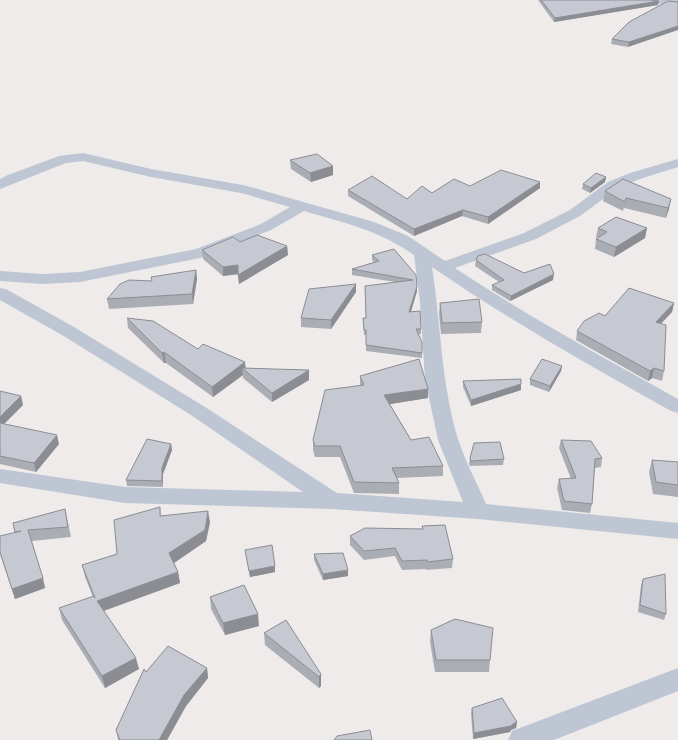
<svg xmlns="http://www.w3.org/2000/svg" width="678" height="740" font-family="Arial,sans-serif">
  <rect width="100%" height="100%" fill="#efebeb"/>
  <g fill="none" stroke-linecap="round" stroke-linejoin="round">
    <g fill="#bdc6d2" fill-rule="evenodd">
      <polygon points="646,0 678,0 678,5 651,3"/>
      <path d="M 83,153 L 151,169 L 243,185 L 374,222 L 408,236 L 445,261 L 524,233 L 570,210 L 608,182 L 630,173 L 678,159 L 678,167 L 640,179 L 618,188 L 580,216 L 536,239 L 455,268 C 527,316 602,357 678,399 L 678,413 L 671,411 C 590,366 509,320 432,267 C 441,324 441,383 458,439 C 465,461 477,483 486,504 L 678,523 L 678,539 L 478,519 L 332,509 L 125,503 L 0,483 L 0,469 L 125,487 L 303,492 L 191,415 L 62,335 L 0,300 L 0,288 L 6,289 L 74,327 L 205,407 L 337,493 L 463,502 L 438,440 L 425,379 L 420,302 L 414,255 C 379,230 344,223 304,211 L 271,230 L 200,258 L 80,282 L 42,284 L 0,281 L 0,271 L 42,274 L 80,272 L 196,249 L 261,224 L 290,207 L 241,193 L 151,177 L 83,161 L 66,163 L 0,189 L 0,179 L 8,175 L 59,156 Z"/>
      <polygon points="678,668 678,691 554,740 508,740 512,731"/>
    </g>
  </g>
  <g fill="#abadb5">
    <polygon points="538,0 651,0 658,5 554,22"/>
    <polygon points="678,2 628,47 611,44 612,39"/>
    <polygon points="290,160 333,166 333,175 311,182 291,169"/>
    <polygon points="606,177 605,182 590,193 582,189 583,184"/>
    <polygon points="623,179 669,209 666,218 624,208 623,211 603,201 605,191"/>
    <polygon points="470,186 540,188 488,224 462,216 414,236 348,196 348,190 407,199"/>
    <polygon points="598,228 647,228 645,238 614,257 595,249 596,239 598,238 596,237"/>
    <polygon points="240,242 287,246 288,255 239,284 238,274 223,276 203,259 202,250"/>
    <polygon points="394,249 417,286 417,291 411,312 421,329 421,334 418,334 422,353 422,358 366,351 366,335 364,335 363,318 365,318 395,282 352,275 352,269 374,262 372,260 372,255"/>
    <polygon points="476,260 524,273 553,280 510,301 492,290 492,285 499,282 475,266"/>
    <polygon points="196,270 197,279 193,304 109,309 107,299 152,281"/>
    <polygon points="356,284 356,292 331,329 301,327 301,318"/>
    <polygon points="440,303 482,322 481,333 441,334 439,314"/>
    <polygon points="674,303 672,312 661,323 664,371 662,381 652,378 648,381 576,340 577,331 605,316"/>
    <polygon points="127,318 198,349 246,368 309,380 272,402 243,378 243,375 213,397 166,363 164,363 128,328"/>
    <polygon points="562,366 561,371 549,392 530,385 530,379"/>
    <polygon points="360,376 428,398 390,404 411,440 443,466 443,476 397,478 399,483 399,494 354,493 340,457 315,457 313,450 313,440 360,386"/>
    <polygon points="463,381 521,384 521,390 471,406 463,387"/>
    <polygon points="0,391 21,396 23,405 4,424 59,444 36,472 0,464"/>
    <polygon points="561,440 602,458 601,467 595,468 592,504 590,513 562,510 557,488 559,479 571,479 559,448"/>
    <polygon points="171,444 172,450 163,474 163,487 127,486 126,480"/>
    <polygon points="470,458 504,459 503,465 470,466 469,464"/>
    <polygon points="652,460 678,462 678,497 653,494 649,472"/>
    <polygon points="160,507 161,516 210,522 206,541 174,563 178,572 180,583 104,611 139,669 105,688 62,620 59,608 93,597 85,577 82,565 117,554"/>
    <polygon points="65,509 71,537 32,541 45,588 15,599 0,554 0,536 15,533 13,523"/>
    <polygon points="422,526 453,559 452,568 426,570 426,569 402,570 395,556 364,560 350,545 350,536 422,529"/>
    <polygon points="245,550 275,566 275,572 250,577"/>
    <polygon points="314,554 348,576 323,580 314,560"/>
    <polygon points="643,579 666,614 664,620 638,612 641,585"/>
    <polygon points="210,597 259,626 225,635 211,609"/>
    <polygon points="431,630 490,660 489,672 435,672 430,642"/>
    <polygon points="264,633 321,674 321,686 319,688 265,645"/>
    <polygon points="207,668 208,678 186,706 167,740 118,740 116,730 146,672"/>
    <polygon points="472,708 517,722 516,728 511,730 510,732 473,739 471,714"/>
  </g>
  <g fill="#8b8d93">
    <polygon points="659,1 658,5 554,22 555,18"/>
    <polygon points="678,26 678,30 628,47 629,42"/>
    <polygon points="333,166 333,175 311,182 310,173"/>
    <polygon points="606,177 605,182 590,193 591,188"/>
    <polygon points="540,182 540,188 488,224 488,217"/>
    <polygon points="671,199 669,209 666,218 668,208"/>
    <polygon points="463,210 462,216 414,236 414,229"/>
    <polygon points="647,228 645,238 614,257 616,247"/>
    <polygon points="287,246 288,255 239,284 238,275"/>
    <polygon points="238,265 239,274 223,276 223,267"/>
    <polygon points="196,270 197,279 193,304 192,294"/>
    <polygon points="554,274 553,280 510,301 511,296"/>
    <polygon points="356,284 356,292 331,329 331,320"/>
    <polygon points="417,286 417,291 409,318 409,312"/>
    <polygon points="674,303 672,312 654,331 656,322"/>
    <polygon points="164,352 166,363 164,363 162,353"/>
    <polygon points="245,362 246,371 242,368 243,375 213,397 212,387"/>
    <polygon points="562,366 561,371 549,392 550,386"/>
    <polygon points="654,368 652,378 648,381 650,371"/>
    <polygon points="309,370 309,380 272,402 272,393"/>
    <polygon points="521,384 521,390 471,406 471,400"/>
    <polygon points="428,389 428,398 384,405 384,395"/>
    <polygon points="21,396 23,405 0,428 0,417"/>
    <polygon points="57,435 59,444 36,472 34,463"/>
    <polygon points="171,444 172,450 163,474 163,487 162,481 162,468"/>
    <polygon points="208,511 210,522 206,541 171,565 169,553"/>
    <polygon points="275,566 275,572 250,577 249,571"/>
    <polygon points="348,570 348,576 323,580 323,574"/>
    <polygon points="178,572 180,583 100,612 97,601"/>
    <polygon points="43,578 45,588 15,599 12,589"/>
    <polygon points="258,614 259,626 225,635 223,623"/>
    <polygon points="136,658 139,669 105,688 102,676"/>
    <polygon points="207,668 208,678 186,706 167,740 159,740 184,695"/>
    <polygon points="321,674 321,686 319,688 319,677"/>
    <polygon points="517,722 516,728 511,730 510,732 473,739 474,733 513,724"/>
  </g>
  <g fill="#c7c9d2" stroke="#8b8d93">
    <polygon points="541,0 651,0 659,1 555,18"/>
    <polygon points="668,1 678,2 678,26 629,42 612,39 629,22"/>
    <polygon points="317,154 333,166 310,173 290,160"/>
    <polygon points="501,170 540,182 488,217 463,210 414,229 348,190 372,176 407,199 422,186 432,193 454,179 470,186"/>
    <polygon points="596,173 606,177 591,188 583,184"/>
    <polygon points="623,179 671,199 668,208 626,198 625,202 605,191"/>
    <polygon points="616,217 647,228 616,247 596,239 607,232 598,228"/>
    <polygon points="257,235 287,246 238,275 238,265 223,267 202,250 233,237 240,242"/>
    <polygon points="394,249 416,275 417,286 409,312 420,311 421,329 416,329 422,342 422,353 366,345 366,330 364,330 363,318 366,318 365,286 413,280 352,269 379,261 372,255"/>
    <polygon points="485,254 524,273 550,264 554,274 511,296 492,285 504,280 476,260 478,256"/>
    <polygon points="196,270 192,294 107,299 120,284 129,280 152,281 151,277"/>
    <polygon points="356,284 331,320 301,318 309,289"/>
    <polygon points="629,288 674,303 656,322 666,325 664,371 654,368 650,371 577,331 584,321 599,313 605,316"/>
    <polygon points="479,299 482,322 442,323 440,303"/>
    <polygon points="127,318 153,321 198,349 203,344 245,362 212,387 164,352 162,353"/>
    <polygon points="419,359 428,389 384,395 411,440 429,437 443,466 392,468 399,483 354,482 340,446 315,446 313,440 325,390 364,385 360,376"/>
    <polygon points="542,359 562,366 550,386 530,379"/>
    <polygon points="242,368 274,369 309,370 272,393"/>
    <polygon points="521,379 521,384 471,400 463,381"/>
    <polygon points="0,391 21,396 0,417"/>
    <polygon points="0,423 57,435 34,463 0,456"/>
    <polygon points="147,439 171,444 162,468 162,481 126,480"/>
    <polygon points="561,440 591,441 602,458 595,459 592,504 564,501 559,479 576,478"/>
    <polygon points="500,442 504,459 471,461 470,458 474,443"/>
    <polygon points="652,460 678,462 678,485 656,482"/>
    <polygon points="160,507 160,516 208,511 205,530 169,553 178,572 97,601 136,658 102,676 59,608 94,596 95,598 82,565 117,554 114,520"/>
    <polygon points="65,509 68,527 28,530 43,578 12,589 0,552 0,536 21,531 15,532 13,523"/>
    <polygon points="445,525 453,559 427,562 427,560 402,561 395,548 364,551 350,536 365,528 423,529 422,526"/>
    <polygon points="272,545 275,566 249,571 245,550"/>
    <polygon points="343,553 348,570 323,574 314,554"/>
    <polygon points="665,574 666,614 640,605 643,579"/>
    <polygon points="244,585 258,614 223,623 210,597"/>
    <polygon points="455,619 493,628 490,660 436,660 431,630"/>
    <polygon points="286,620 321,674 319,677 264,633"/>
    <polygon points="168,646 207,668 184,695 159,740 120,740 116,730 144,669 146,672"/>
    <polygon points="502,698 517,722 513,724 511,726 474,733 472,708"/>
    <polygon points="370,730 372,740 334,740 337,736"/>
  </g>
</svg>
